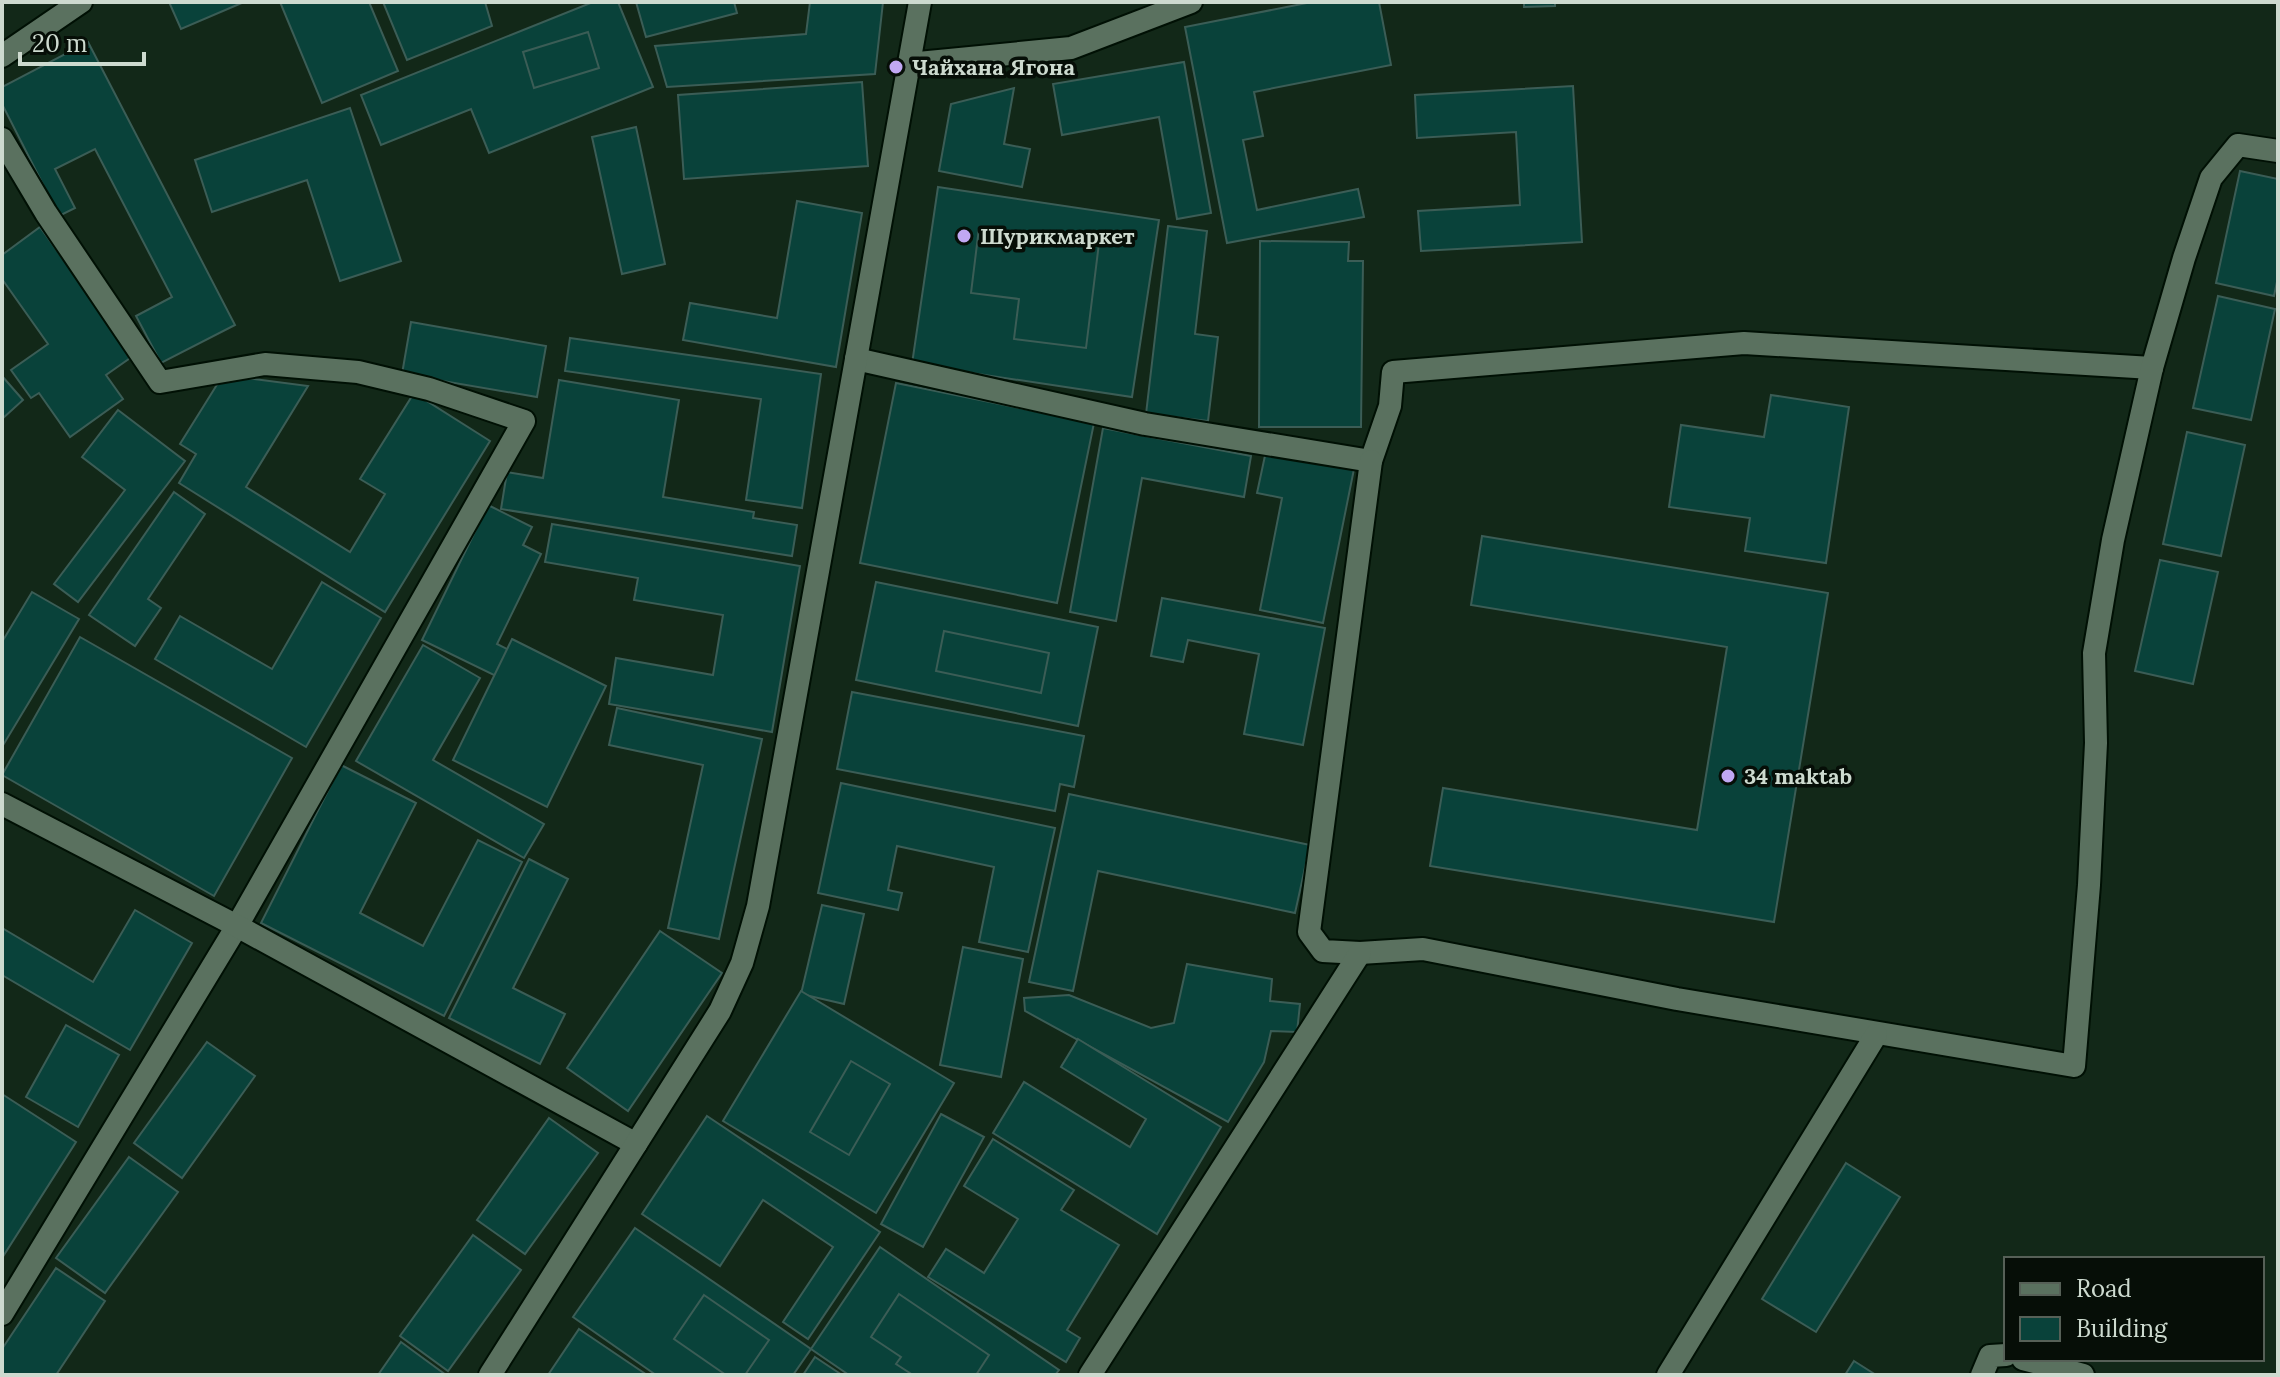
<svg xmlns="http://www.w3.org/2000/svg" width="2280" height="1377" font-family="Lora,serif">
  <rect width="100%" height="100%" fill="#122818"/>
  <g fill="#09423a" stroke="#3b5d56" stroke-width="2">
    <polygon points="169,2 244,2 181,29"/>
    <polygon points="280,2 369,2 398,71 322,103"/>
    <polygon points="383,2 485,2 492,26 407,60"/>
    <polygon points="593,2 618,2 653,87 489,153 471,109 381,145 361,95"/>
    <polygon points="636,2 734,2 737,13 646,37"/>
    <polygon points="810,2 883,2 875,74 667,87 655,46 806,34"/>
    <polygon points="1312,2 1379,2 1391,65 1254,92 1263,136 1243,140 1257,210 1358,189 1364,217 1227,243 1185,27"/>
    <polygon points="1524,2 1555,2 1555,6 1524,7"/>
    <polygon points="588,32 599,68 534,88 523,52"/>
    <polygon points="88,42 235,325 161,363 136,316 172,297 95,149 55,169 75,208 59,216 2,104 2,87"/>
    <polygon points="1184,62 1211,213 1177,219 1159,117 1062,135 1053,84"/>
    <polygon points="862,82 868,166 684,179 678,95"/>
    <polygon points="1573,86 1582,242 1421,251 1418,211 1520,205 1516,132 1417,138 1415,95"/>
    <polygon points="1014,88 1004,144 1030,149 1022,187 939,171 951,104"/>
    <polygon points="350,108 401,261 340,281 307,180 212,212 195,160"/>
    <polygon points="636,127 665,264 622,274 592,137"/>
    <polygon points="2240,171 2278,179 2278,277 2274,296 2216,283"/>
    <polygon points="938,187 1159,220 1132,397 912,364"/>
    <polygon points="797,201 862,213 836,367 683,340 690,303 777,318"/>
    <polygon points="1168,226 1207,231 1195,334 1218,337 1208,421 1146,414"/>
    <polygon points="40,227 133,356 106,375 123,399 70,437 39,393 31,398 11,370 48,344 2,279 2,255"/>
    <polygon points="979,228 1099,243 1086,348 1014,339 1019,299 971,293"/>
    <polygon points="1260,241 1349,242 1348,261 1363,261 1361,427 1259,427"/>
    <polygon points="2218,296 2275,309 2251,420 2193,408"/>
    <polygon points="411,322 546,346 537,397 402,374"/>
    <polygon points="570,338 821,374 802,508 746,500 761,399 565,371"/>
    <polygon points="223,375 308,386 246,487 350,552 385,494 360,479 414,393 490,441 385,612 179,483 196,454 180,444"/>
    <polygon points="2,376 23,400 2,419"/>
    <polygon points="559,380 679,400 663,497 754,512 753,518 797,525 792,556 501,509 507,472 543,478"/>
    <polygon points="896,383 1094,423 1057,603 860,563"/>
    <polygon points="1771,395 1849,407 1826,563 1745,551 1750,518 1669,507 1681,425 1764,437"/>
    <polygon points="118,410 185,461 78,602 54,584 125,490 82,457"/>
    <polygon points="1103,428 1251,456 1244,497 1142,478 1116,621 1070,612"/>
    <polygon points="2187,432 2245,445 2221,556 2163,544"/>
    <polygon points="1266,451 1354,469 1323,623 1260,610 1282,498 1257,493"/>
    <polygon points="174,492 205,514 148,599 161,608 135,646 89,615"/>
    <polygon points="488,505 532,527 523,545 541,554 497,644 513,652 500,678 422,640"/>
    <polygon points="552,524 800,566 772,732 609,704 616,658 713,675 723,615 634,600 638,578 545,562"/>
    <polygon points="1482,536 1828,593 1774,922 1430,866 1443,788 1697,830 1727,647 1471,605"/>
    <polygon points="2160,560 2218,572 2193,684 2135,671"/>
    <polygon points="322,582 381,618 306,747 155,659 180,616 272,669"/>
    <polygon points="876,582 1098,627 1078,726 856,680"/>
    <polygon points="32,592 79,619 2,747 2,642"/>
    <polygon points="1162,598 1325,628 1303,745 1244,734 1259,654 1188,640 1183,662 1151,656"/>
    <polygon points="944,631 1049,653 1041,693 936,671"/>
    <polygon points="80,637 292,758 214,896 2,775"/>
    <polygon points="512,639 606,686 547,807 453,760"/>
    <polygon points="423,645 480,678 433,760 544,824 524,858 356,761"/>
    <polygon points="852,692 1084,736 1074,787 1060,784 1055,811 837,769"/>
    <polygon points="617,708 762,739 719,939 668,928 703,765 609,745"/>
    <polygon points="341,765 416,803 360,913 423,946 478,840 522,862 444,1016 261,923"/>
    <polygon points="841,783 1055,828 1028,952 979,942 994,867 897,846 888,890 902,893 898,910 818,893"/>
    <polygon points="1069,794 1310,845 1295,913 1098,871 1073,991 1029,982"/>
    <polygon points="529,859 568,879 513,988 565,1014 540,1064 449,1018"/>
    <polygon points="822,905 864,914 844,1004 801,994"/>
    <polygon points="135,910 192,943 130,1050 2,975 2,928 93,982"/>
    <polygon points="660,931 722,973 628,1111 567,1068"/>
    <polygon points="963,947 1023,959 1001,1077 940,1065"/>
    <polygon points="1187,964 1272,979 1270,1001 1300,1004 1297,1032 1271,1031 1264,1062 1228,1122 1025,1011 1024,998 1069,995 1151,1028 1174,1023"/>
    <polygon points="801,991 954,1083 876,1213 723,1121"/>
    <polygon points="66,1025 119,1055 78,1127 26,1097"/>
    <polygon points="1078,1039 1221,1127 1157,1234 993,1133 1024,1082 1130,1147 1146,1119 1061,1067"/>
    <polygon points="207,1042 255,1076 182,1178 134,1143"/>
    <polygon points="851,1061 890,1084 849,1155 810,1132"/>
    <polygon points="2,1094 76,1142 2,1258"/>
    <polygon points="941,1114 984,1137 923,1247 881,1224"/>
    <polygon points="707,1116 880,1232 808,1339 783,1322 833,1247 763,1200 720,1266 642,1214"/>
    <polygon points="549,1118 598,1153 525,1254 477,1220"/>
    <polygon points="993,1139 1074,1190 1061,1210 1119,1245 1067,1330 1080,1338 1066,1362 928,1277 946,1249 984,1273 1018,1219 964,1186"/>
    <polygon points="129,1157 178,1192 105,1293 56,1258"/>
    <polygon points="1846,1163 1900,1197 1816,1332 1762,1299"/>
    <polygon points="635,1228 811,1349 793,1375 656,1375 573,1317"/>
    <polygon points="473,1235 521,1270 448,1371 400,1336"/>
    <polygon points="880,1247 1059,1370 1055,1375 849,1375 811,1349"/>
    <polygon points="56,1268 105,1301 56,1375 2,1375 2,1349"/>
    <polygon points="899,1294 989,1355 976,1375 913,1375 896,1364 901,1357 871,1337"/>
    <polygon points="704,1295 769,1340 745,1375 726,1375 674,1339"/>
    <polygon points="579,1329 647,1375 548,1375"/>
    <polygon points="401,1342 446,1375 378,1375"/>
    <polygon points="815,1357 842,1375 803,1375"/>
    <polygon points="1854,1361 1876,1375 1845,1375"/>
  </g>
  <g fill="none" stroke-linecap="round" stroke-linejoin="round">
    <g stroke="#001004" stroke-width="26">
      <g id="minor">
        <polyline points="2,56 81,2"/>
        <polyline points="908,64 1071,48 1191,2"/>
        <polyline points="2,139 46,213 160,382 265,364 358,372 429,389 524,421 237,926 2,1314"/>
        <polyline points="856,359 1145,424 1371,461 1390,406 1393,372 1744,343 2152,368"/>
        <polyline points="1371,461 1309,932 1323,951 1360,953 1423,949 1677,999 2074,1066 2089,885 2096,743 2094,653 2113,540 2152,368 2184,258 2211,178 2238,145 2278,151"/>
        <polyline points="2,804 237,926 636,1144"/>
        <polyline points="2023,1359 2083,1375"/>
        <polyline points="490,1375 720,1011 742,963 758,906 920,2"/>
        <polyline points="1090,1375 1360,953"/>
        <polyline points="1668,1375 1876,1035"/>
        <polyline points="1982,1375 1990,1356 2006,1355"/>
      </g>
    </g>
    <use href="#minor" stroke="#5a715f" stroke-width="22"/>
  </g>
  <g fill="#c1a8f3" stroke="#060e07" stroke-width="3">
    <circle cx="896" cy="67" r="8"/>
    <circle cx="964" cy="236" r="8"/>
    <circle cx="1728" cy="776" r="8"/>
  </g>
  <g text-anchor="middle" stroke-width="7" stroke-linejoin="round" paint-order="stroke">
    <g font-size="22" font-weight="bold" fill="#cddacf" stroke="#060e07" text-anchor="start">
      <text x="912" y="75">Чайхана Ягона</text>
      <text x="980" y="244">Шурикмаркет</text>
      <text x="1744" y="784">34 maktab</text>
    </g>
  </g>
  <rect width="2280" height="1377" fill="none" stroke="#cddacf" stroke-width="8"/>
  <rect x="2004" y="1257" width="260" height="104" fill="#060e07" stroke="#566057" stroke-width="2"/>
  <rect x="2020" y="1283" width="40" height="12" fill="#5a715f" stroke="#566057" stroke-width="2"/>
  <text x="2076" y="1297" font-size="24" fill="#cddacf">Road</text>
  <rect x="2020" y="1317" width="40" height="24" fill="#09423a" stroke="#566057" stroke-width="2"/>
  <text x="2076" y="1337" font-size="24" fill="#cddacf">Building</text>
  <path d="M20 52v12h124v-12" fill="none" stroke="#cddacf" stroke-width="4"/>
  <text x="32" y="52" font-size="24" fill="#cddacf" stroke="#060e07" stroke-width="6" paint-order="stroke">20 m</text>
</svg>
